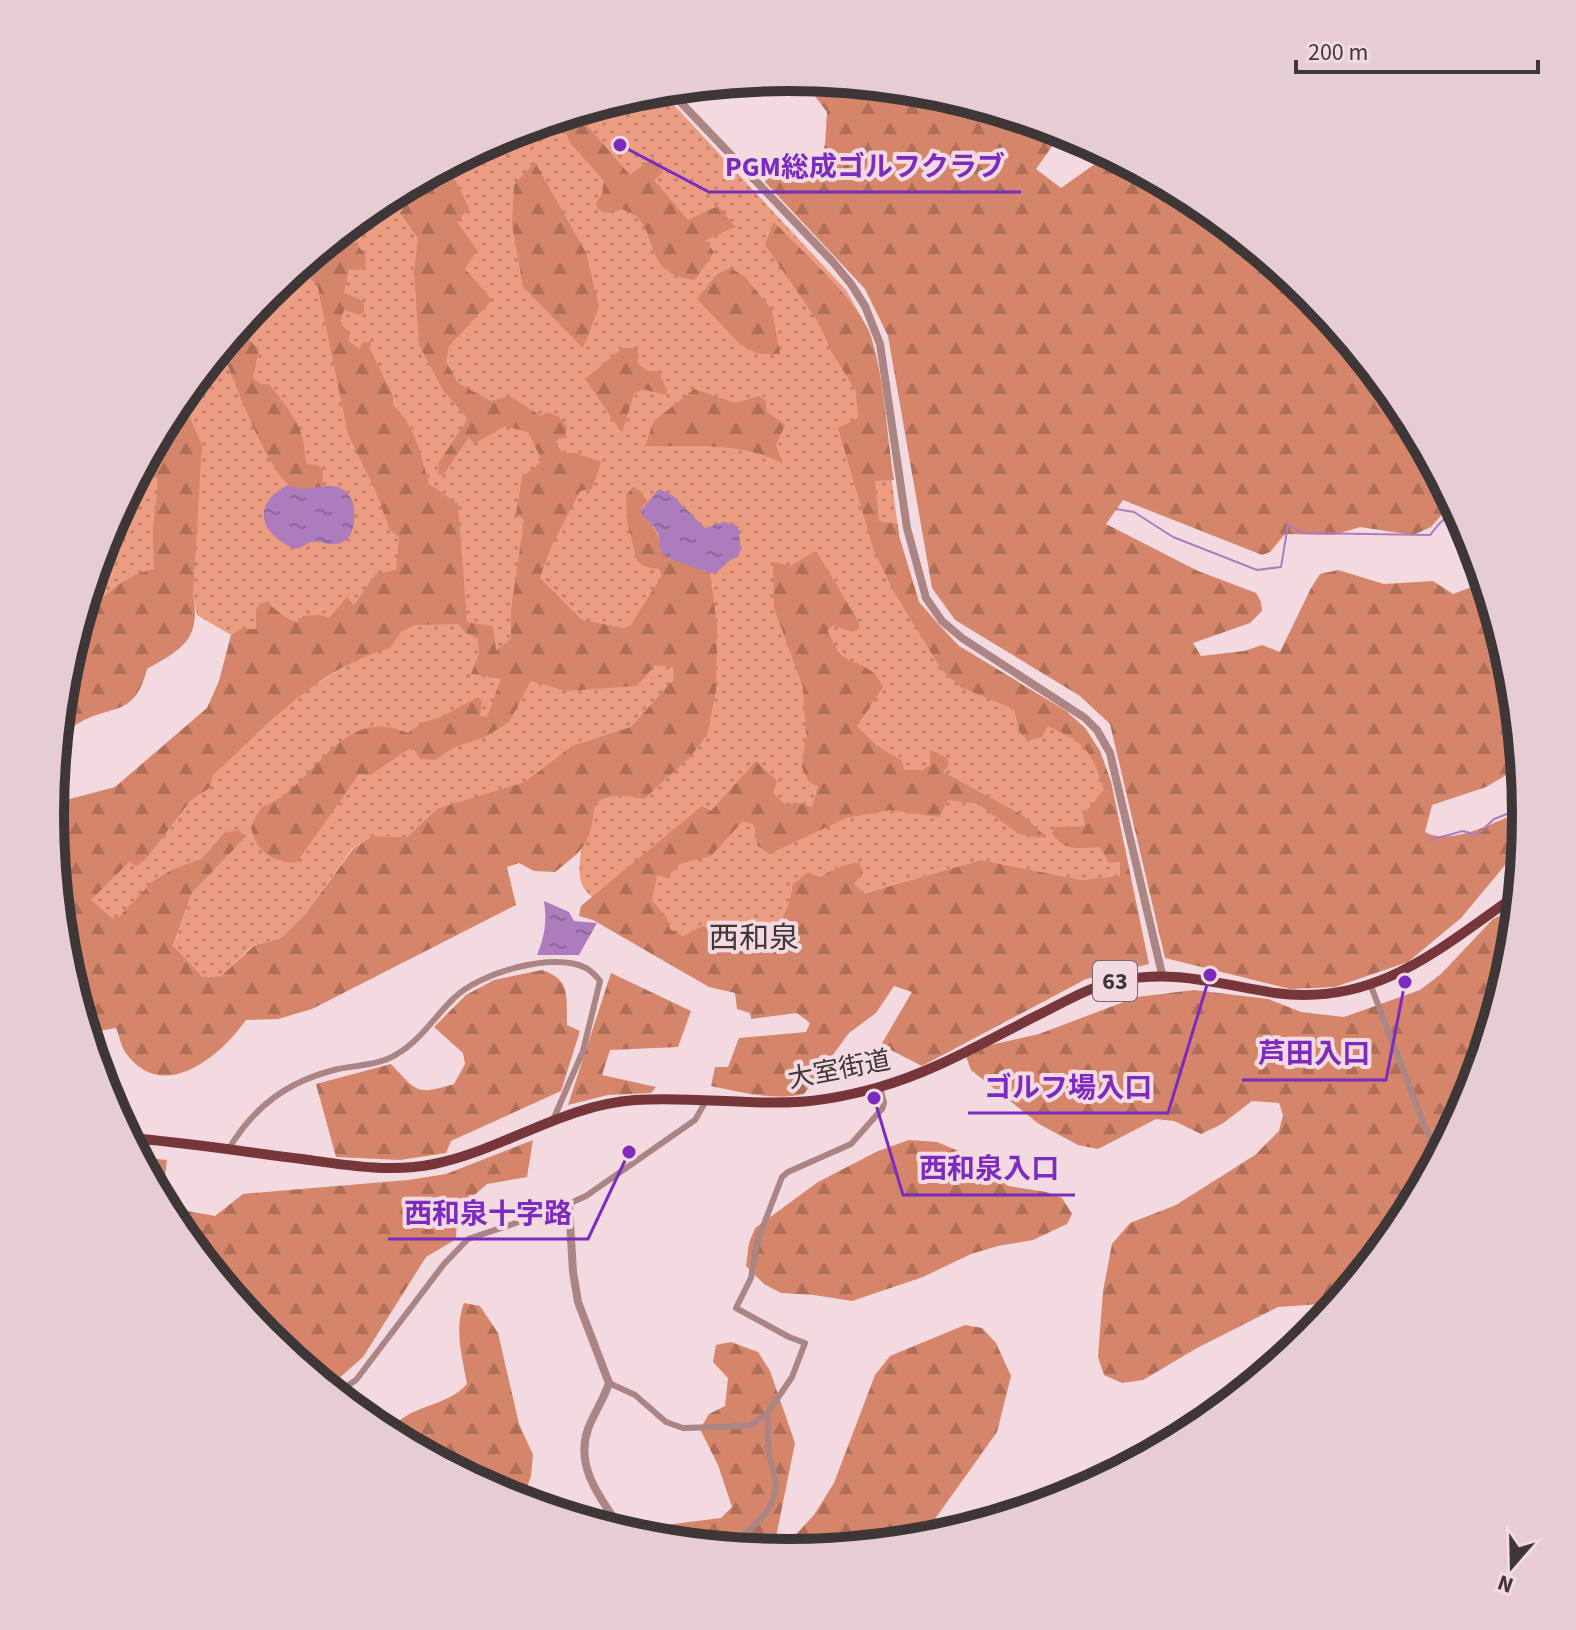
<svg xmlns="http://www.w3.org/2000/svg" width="1576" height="1630" font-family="'Source Sans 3','Noto Sans JP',sans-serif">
  <defs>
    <pattern id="grass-dots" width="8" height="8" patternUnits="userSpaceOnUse" patternTransform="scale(2)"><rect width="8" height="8" fill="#eb9c81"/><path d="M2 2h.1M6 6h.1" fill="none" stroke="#c0806b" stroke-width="1.8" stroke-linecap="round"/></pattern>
    <pattern id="forest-firs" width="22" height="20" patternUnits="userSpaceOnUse" patternTransform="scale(2)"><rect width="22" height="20" fill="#d58569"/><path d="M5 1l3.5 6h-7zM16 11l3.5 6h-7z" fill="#ae6e57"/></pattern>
    <pattern id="water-ripples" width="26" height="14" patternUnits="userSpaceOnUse" patternTransform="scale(2)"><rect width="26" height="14" fill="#ac7cbc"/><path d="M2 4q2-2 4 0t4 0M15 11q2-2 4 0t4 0" fill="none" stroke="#8d669a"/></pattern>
  </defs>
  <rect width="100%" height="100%" fill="#f3dae1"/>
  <path fill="url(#grass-dots)" d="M 660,90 L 846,290 L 869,331 L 876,358 L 899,536 L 919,602 L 959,646 L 1066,711 L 1085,728 L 1100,751 L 1111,782 L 1131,877 L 1082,880 L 981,860 L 864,893 L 854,884 L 841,866 L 819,877 L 792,885 C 790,936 741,977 702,926 L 683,936 L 592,897 C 575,883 580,868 581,849 L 437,809 L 407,837 L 372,836 L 352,849 L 306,913 L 281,938 L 254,945 L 221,976 L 203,977 L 173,947 L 192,893 L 242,841 L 224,833 L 202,858 L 173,869 L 119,918 L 112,918 L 90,900 L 129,861 L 147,858 L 191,800 L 210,788 L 212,775 L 299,695 L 361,656 L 240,629 L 231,635 L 197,615 L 193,593 L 90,610 L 77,630 L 106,532 L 175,405 L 266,293 L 378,201 L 506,133 L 644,91 Z"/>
  <g fill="url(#forest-firs)" fill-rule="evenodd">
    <path d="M 801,78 L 932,91 L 1071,133 L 1074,135 L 1060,135 L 1036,169 L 1061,188 L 1102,159 L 1125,162 L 1198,202 L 1310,293 L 1402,405 L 1459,513 L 1445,511 L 1431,527 L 1413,535 L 1360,527 L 1334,535 L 1285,534 L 1270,552 L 1262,555 L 1123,500 L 1106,524 L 1198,571 L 1256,593 L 1261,602 L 1262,611 L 1250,623 L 1193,643 L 1201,656 L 1244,651 L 1262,645 L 1280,652 L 1311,588 L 1320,574 L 1338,570 L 1384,584 L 1433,581 L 1453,594 L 1472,587 L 1490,598 L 1512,671 L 1521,766 L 1486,787 L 1432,805 L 1425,832 C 1452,847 1498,820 1525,810 C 1524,831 1509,829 1511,858 L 1461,918 L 1408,962 L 1335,987 L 1290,989 L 1165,958 L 1110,724 L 1080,696 L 955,620 L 932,588 L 888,336 L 865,289 L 765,182 C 771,170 775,159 789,154 L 805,162 L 821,156 L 825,145 L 827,112 Z"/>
    <path d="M 577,114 L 630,175 L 653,158 L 663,172 L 654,180 L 688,220 L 718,206 L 735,227 L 705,240 L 714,252 L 695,280 C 634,273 666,221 621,209 C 611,214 606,215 597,208 L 596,202 L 602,194 L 604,181 L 571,144 L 559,120 Z"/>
    <path d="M 466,155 L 454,178 L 469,208 L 457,222 L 477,250 L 465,269 L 492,300 L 449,346 L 446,362 L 458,383 L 491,401 L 510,396 L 541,416 L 548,412 L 559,417 L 567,427 L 565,436 L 554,442 L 563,453 L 576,453 L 601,462 L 592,489 L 580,491 L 551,547 L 540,578 L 582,620 L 628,629 L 662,576 L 659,569 L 646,567 L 637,561 L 627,521 L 626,495 L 633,487 L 641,491 L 647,501 L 641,508 L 641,514 C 653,527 659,532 661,551 L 710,573 L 717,625 L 716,691 L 707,735 L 690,757 L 644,799 C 626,796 611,792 595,804 C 589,845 588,846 555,872 L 534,871 L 519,863 L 507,867 L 516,905 L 312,1009 L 278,1019 L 246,1020 C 220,1057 162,1105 125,1052 C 121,1046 119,1035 116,1028 L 87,1033 C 73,987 58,954 65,905 L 58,898 L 51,804 L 115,787 L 207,708 L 219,681 L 231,635 L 240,629 L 256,629 L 256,610 L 259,604 L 266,602 L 285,617 L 298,623 L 303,616 L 320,615 L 329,618 L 347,597 L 354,605 L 376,574 L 396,570 L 399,537 L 390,530 L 376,492 L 348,434 L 317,283 L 311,280 L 319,250 L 346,228 L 344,238 C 356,245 369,250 365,267 L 360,270 L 349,269 L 344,293 L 364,301 L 364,312 L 360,315 L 344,310 L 340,323 L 350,333 L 348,341 L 360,349 L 362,343 L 371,341 L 370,349 L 393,396 L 393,405 C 415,426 421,455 429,484 L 458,504 L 467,622 L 493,626 L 496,650 L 511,639 L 511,610 L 524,520 L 516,514 L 522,477 L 542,461 L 528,432 L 505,426 L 474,444 L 469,437 L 444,474 L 438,475 L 439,462 L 468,419 L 443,390 L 419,345 L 414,271 L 418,238 L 400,213 L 425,176 L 429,174 L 440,188 L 443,175 L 436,170 ZM 458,624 L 466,633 L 478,638 L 479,654 L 471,674 L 501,679 L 487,717 L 480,716 L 482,701 L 478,697 L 439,718 L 423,722 L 408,733 C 339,702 315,789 262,807 C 258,814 250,823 252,831 C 257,853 277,864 297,862 L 359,774 L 370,775 L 412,747 L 421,759 L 435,760 L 455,747 L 483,738 L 509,722 L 531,681 L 566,691 L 637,686 L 655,665 L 673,667 L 674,679 L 631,727 L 572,746 L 525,782 L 437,809 L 407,837 L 372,836 L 353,849 L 306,913 L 281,938 L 255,945 L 221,976 L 203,977 L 173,946 L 192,893 L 242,841 L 244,835 L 239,830 L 224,833 L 202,858 L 173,869 L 152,882 L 119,917 L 112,918 L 91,900 L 129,862 L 136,866 L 147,858 L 191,800 L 210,788 L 213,775 C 267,726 317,668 390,648 L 401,632 L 415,625 Z"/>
    <polygon points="535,162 586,253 599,307 583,348 523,287 512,224 514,185"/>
    <path d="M 774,222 C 801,251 856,298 870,334 C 884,373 887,437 894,480 L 875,481 L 879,521 L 898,524 L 899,536 L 919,602 L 938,625 L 959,646 L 1066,711 L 1085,728 L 1100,751 L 1111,782 L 1149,964 L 1086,979 L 922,1066 L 881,1045 L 912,992 L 894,986 L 876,1013 L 849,1033 L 804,1094 C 773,1101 741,1092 711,1086 L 715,1067 L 728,1067 L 739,1038 L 806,1032 L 810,1023 L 797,1013 L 751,1019 L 750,1013 L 737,1009 L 735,993 L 709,987 L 593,920 L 579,916 L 581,906 L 702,806 L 711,811 L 756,761 L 777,781 L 773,793 L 787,806 L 795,802 L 812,807 L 818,786 L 809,782 L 802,767 L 806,734 L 803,687 L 774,608 L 773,562 L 790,566 L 816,551 L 859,622 L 859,629 L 852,632 L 834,625 L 827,630 C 831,636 835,649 840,654 C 855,667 872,662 883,687 L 857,726 L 876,745 L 902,761 L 904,770 L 923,770 L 930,765 L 930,750 L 948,758 L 948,766 L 943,772 L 1022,815 L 1043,834 L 1040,838 L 1019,834 L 978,804 L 948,800 L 939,817 L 890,810 L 846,818 L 769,854 L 757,845 L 754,825 L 743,821 L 711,856 L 680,864 L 667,878 L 657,875 L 652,901 L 666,916 L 670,929 L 683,936 L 702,926 L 714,928 L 716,935 L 714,941 C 723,945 733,951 743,951 C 771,950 791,910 792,885 L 808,872 L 819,877 L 841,866 L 859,862 L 863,873 L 854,884 L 865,893 L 981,860 L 1082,880 L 1120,876 L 1120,862 L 1109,863 L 1100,847 C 1079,848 1064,852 1052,833 L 1055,827 L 1085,826 L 1083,815 L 1104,790 C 1091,749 1087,745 1048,726 L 1042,737 L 1028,741 L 1019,731 L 1014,709 L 962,688 L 941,669 L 894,592 L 874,551 L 838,428 L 858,418 L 856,391 L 831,351 L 819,323 L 765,245 Z"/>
    <polygon points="730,268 744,276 772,310 780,354 758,354 741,345 697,299 717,274"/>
    <path d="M 242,333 L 259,349 L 253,378 L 261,384 L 269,384 C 292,414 304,424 306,464 L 318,465 L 323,470 L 322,488 C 312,489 301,492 292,487 C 267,473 233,377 221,348 L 232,335 L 234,337 Z"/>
    <polygon points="623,348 636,348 639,355 637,363 646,370 659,372 667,390 666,395 642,389 634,394 622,433 585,379"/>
    <path d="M 694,389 L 735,403 L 759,396 L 766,401 L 767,412 L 785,425 L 776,445 L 783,464 C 744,441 690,447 645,446 L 654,421 Z"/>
    <path d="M 181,397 L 202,445 L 193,593 C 201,639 184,648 147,669 C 134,719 112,703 77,724 C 69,729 67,737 57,740 C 63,684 61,638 105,596 C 120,582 134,574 154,569 C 153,556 153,543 153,530 C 154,503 165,477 148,454 Z"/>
    <polygon points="1517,908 1512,959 1470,1098 1401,1225 1331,1312 1322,1304 1278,1307 1197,1348 1143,1380 1122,1383 1104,1375 1098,1357 1103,1291 1112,1244 1130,1223 1176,1205 1255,1155 1279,1131 1283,1115 1279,1103 1252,1101 1222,1124 1201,1134 1174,1121 1156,1119 1098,1149 1078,1145 1039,1124 971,1070 964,1051 1039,1034 1137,997 1194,990 1268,999 1301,1012 1344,1017 1420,990 1441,974 1493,919"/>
    <path d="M 542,970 C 572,980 566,998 567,1025 L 580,1031 L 561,1091 L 451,1141 L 446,1153 L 400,1160 L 336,1157 L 316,1084 L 391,1064 C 418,1093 416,1095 454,1084 L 465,1064 L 463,1053 L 434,1027 L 466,995 L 494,980 Z"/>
    <polygon points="611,973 691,1011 678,1047 610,1050 602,1075 656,1087 651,1093 608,1095 568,1105"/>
    <polygon points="533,1140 527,1177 487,1184 464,1204 457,1216 456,1239 426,1257 363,1357 328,1388 266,1337 174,1225 165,1207 215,1216 243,1194 408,1180 446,1174"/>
    <polygon points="909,1140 937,1142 975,1158 1008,1186 1046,1192 1062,1198 1072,1214 1067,1224 1033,1240 998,1246 971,1254 923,1277 852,1301 814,1295 781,1293 764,1284 746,1266 749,1243 755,1228 818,1182 878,1151"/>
    <polygon points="132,1146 148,1147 148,1158 167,1160 162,1203"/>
    <path d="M 464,1303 L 480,1306 L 498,1333 L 519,1424 L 533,1455 L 531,1476 L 522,1502 L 505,1497 L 396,1438 L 392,1428 C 412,1404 447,1407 467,1384 C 462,1357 454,1328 464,1303 Z"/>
    <polygon points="965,1325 982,1328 996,1343 1011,1376 997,1432 920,1540 788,1553 644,1539 665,1525 721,1518 732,1507 718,1465 700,1429 709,1414 725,1406 728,1378 713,1362 716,1345 731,1342 758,1352 770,1371 795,1443 776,1537 789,1542 814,1515 834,1483 875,1375 890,1356"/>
  </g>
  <g fill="url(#water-ripples)">
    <path d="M 288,485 C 308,495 328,480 342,489 C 350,494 354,502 354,510 C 355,528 352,546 330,544 C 324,544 317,540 311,542 C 305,544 303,548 295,549 C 260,534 250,504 288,485 Z"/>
    <path d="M 659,489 L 672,495 L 705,528 L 724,522 L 738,526 L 741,549 L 738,557 L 730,560 L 715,574 C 706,571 666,559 663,554 C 658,546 661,537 656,530 C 651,522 644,519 640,511 Z"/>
    <path d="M 544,901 L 569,912 L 574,921 L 597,923 L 579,955 L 537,955 C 545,936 547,921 544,901 Z"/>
  </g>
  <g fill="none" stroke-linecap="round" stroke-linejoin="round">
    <g stroke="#ac7cbc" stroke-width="2">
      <path d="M 1116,509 L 1134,512 L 1173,537 L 1257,570 L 1281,567 L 1288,525 L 1303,533 L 1430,535 C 1443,519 1450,506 1467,527"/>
      <polyline points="1430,840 1463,831 1477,835 1494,819 1525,807"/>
    </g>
    <g stroke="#ab8484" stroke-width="6">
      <polyline points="1371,986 1426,1130 1440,1154"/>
      <path d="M 228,1150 C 254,1106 288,1081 338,1069 C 358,1065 380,1065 397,1054 C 421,1040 435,1016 454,998 C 479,973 554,951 586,968 C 592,971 596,976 600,981 L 583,1051 L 553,1120"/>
      <polyline points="609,1383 635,1395 666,1422 683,1428 749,1426 767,1414 792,1377 805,1343 789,1337 736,1308 751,1278 757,1242 782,1177 788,1172 851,1144 882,1109 884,1103 880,1087"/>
      <polyline points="335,1394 356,1380 444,1264 468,1239 555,1210 586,1196 695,1120 706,1101"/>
      <path d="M 729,1547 C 751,1528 780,1510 775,1477 C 773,1469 770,1461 769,1452 C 767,1440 769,1427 767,1414"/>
    </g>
    <g stroke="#ab8484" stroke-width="8">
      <polyline points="668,89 833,262 851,284 865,306 880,344 907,528 926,598 942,621 962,638 1085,718 1097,730 1110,753 1162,974"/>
      <path d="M 569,1205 L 573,1272 L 578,1302 L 609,1383 C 604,1399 594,1413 588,1429 C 574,1469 603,1501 624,1533"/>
    </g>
    <path stroke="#773639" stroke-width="10" d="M 128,1138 C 186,1142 244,1152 302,1159 C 345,1165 391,1173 434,1164 C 503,1150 563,1105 635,1100 C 689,1096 743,1105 796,1102 C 823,1101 850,1095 876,1088 C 934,1072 988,1040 1042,1013 C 1066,1001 1090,987 1116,981 C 1176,969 1217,984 1275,993 C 1377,1007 1440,948 1518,894"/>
  </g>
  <g text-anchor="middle" stroke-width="8" stroke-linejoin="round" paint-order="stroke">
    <rect fill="#f3dae1" stroke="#75676b" stroke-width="2" x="1093" y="961" width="44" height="40" rx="6"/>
    <g font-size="24" font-weight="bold" fill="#3f3638">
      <text x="1115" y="989">63</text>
    </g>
    <g font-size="26" fill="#3f3638" stroke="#f3dae1">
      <text transform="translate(839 1069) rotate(-11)" y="9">大室街道</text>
    </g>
    <g font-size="30" fill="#3f3638" stroke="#f3dae1">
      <text x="754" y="948">西和泉</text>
    </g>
  </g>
  <path d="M0 0H1576V1630H0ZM64 815a724 724 0 1 1 1448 0a724 724 0 1 1-1448 0Z" fill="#e5cdd3" fill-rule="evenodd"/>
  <path fill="none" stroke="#3f3638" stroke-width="10" d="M64 815a724 724 0 1 1 1448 0a724 724 0 1 1-1448 0Z"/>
  <path fill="none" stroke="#7b2cbf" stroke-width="3" d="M620 145L709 192H1021M1405 982L1386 1080H1242M1210 975L1168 1113H968M874 1098L903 1195H1075M629 1152L588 1239H388"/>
  <g fill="#7b2cbf" stroke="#f3dae1" stroke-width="3">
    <circle cx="620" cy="145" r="8"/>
    <circle cx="1405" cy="982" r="8"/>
    <circle cx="1210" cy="975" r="8"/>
    <circle cx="874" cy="1098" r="8"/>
    <circle cx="629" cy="1152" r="8"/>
  </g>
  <g font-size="28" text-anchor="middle" font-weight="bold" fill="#7b2cbf" stroke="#f3dae1" stroke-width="8" stroke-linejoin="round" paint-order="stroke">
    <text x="865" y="176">PGM総成ゴルフクラブ</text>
    <text x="1314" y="1063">芦田入口</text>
    <text x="1068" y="1097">ゴルフ場入口</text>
    <text x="989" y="1178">西和泉入口</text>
    <text x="488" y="1223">西和泉十字路</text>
  </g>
  <g transform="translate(1512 1566) rotate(200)" stroke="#f3dae1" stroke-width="6" paint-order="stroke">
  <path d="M0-6L14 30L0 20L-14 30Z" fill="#3f3638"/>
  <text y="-12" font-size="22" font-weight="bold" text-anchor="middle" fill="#3f3638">N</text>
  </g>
  <path d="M1296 60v12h242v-12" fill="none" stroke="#3f3638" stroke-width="4"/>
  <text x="1308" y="60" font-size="24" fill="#3f3638" stroke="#f3dae1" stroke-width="6" paint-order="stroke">200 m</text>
</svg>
